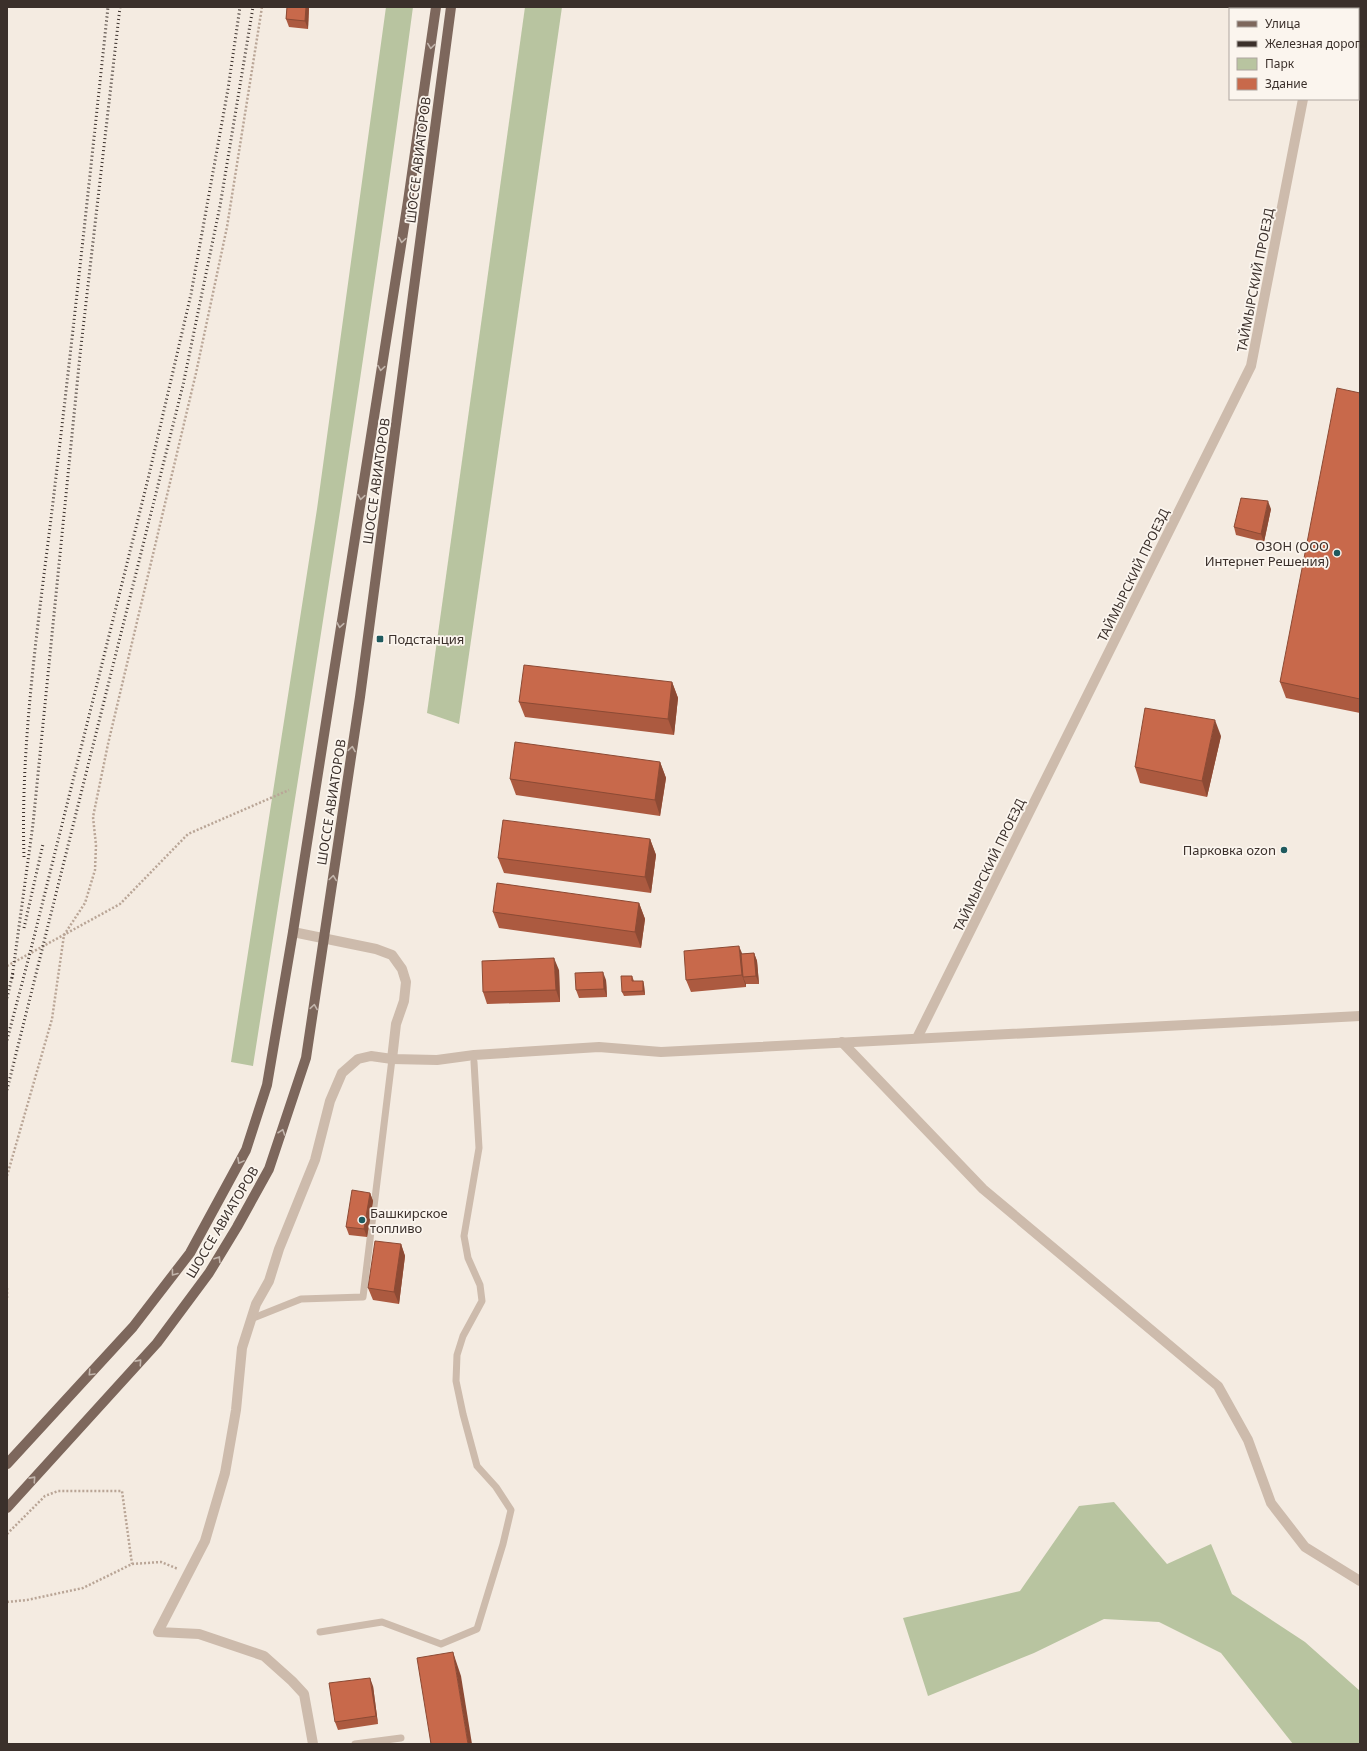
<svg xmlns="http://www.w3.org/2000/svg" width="1367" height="1751" font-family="'Noto Sans',sans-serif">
  <rect width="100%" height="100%" fill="#f4ebe1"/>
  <g fill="#b8c4a0">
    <path d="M 386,7 L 413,7 C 366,361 308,713 253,1066 L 231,1062 L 317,509 Z"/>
    <polygon points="525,7 562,7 459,724 427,713"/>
    <polygon points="1114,1502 1167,1564 1211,1544 1232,1594 1305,1642 1360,1691 1360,1744 1293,1744 1221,1653 1159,1622 1104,1619 1034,1653 928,1696 903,1618 1020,1591 1079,1506"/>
  </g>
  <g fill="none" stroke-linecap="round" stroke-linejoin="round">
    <g stroke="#b9a596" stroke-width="2.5" stroke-dasharray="2 2" stroke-linecap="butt">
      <polyline points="7,966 120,904 188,834 289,790"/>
      <polyline points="7,1176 52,1019 64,935 85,903 95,870 96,845 93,817 108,744 196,373 227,227 262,7"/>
      <polyline points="7,1288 7,1298"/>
      <polyline points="7,1534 45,1496 58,1491 122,1491 132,1564"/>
      <polyline points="7,1602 27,1600 83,1588 132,1564 161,1562 178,1569"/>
    </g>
    <g stroke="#cdbbac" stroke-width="7">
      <polyline points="251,1319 301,1299 363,1297 392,1059"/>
      <polyline points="320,1632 382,1622 441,1644 477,1629 503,1544 511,1510 496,1487 477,1466 463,1414 456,1381 457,1355 463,1336 482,1301 480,1285 468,1258 464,1236 479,1148 474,1062"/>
      <polyline points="355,1744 401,1738"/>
    </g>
    <g stroke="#cdbbac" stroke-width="10">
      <polyline points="1320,9 1320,7"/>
      <polyline points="293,932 376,949 392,955 402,969 406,982 404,1001 396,1024 392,1059"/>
      <polyline points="917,1038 1251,366 1303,99"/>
      <polyline points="842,1042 983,1189 1218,1386 1248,1440 1271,1503 1305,1547 1360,1581"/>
      <polyline points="313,1744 304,1694 292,1681 264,1656 199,1634 158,1632 205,1541 225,1473 236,1410 242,1348 256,1304 269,1281 279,1249 315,1160 330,1101 342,1073 358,1059 371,1056 392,1059 437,1060 474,1055 599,1047 661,1052 1360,1016"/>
    </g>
    <g stroke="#7d675c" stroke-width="10">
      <polyline points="7,1464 133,1327 190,1253 246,1150 267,1085 293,932 408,201 436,7"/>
      <polyline points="7,1508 157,1343 209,1273 237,1227 269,1169 306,1058 360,697 451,7"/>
    </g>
    <g stroke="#3b302b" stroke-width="3" stroke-dasharray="1 3" stroke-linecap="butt">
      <path d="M 24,857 C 20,735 41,606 55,485 C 74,326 91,166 108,7"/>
      <polyline points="24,928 43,844"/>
      <polyline points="12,978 33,824 80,355 120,7"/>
      <polyline points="7,998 13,973"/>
      <polyline points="7,1040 30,953 148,479 191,294 228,89 240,7"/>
      <polyline points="7,1090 183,385 220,206 253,7"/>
    </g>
  </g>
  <g fill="#ac5a40">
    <polygon points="287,7 309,7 308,29 289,27 286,19"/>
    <polygon points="1360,393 1360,713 1286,698 1280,682"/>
    <polygon points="1271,509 1264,542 1236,535 1234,527"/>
    <polygon points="672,682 678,698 674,735 525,717 519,702"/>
    <polygon points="1221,736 1207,797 1140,783 1135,767"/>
    <polygon points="660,762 666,778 660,816 516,795 510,779"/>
    <polygon points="650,839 656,855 651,893 504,873 498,858"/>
    <polygon points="639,903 645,919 641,948 499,928 493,912"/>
    <polygon points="754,953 757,961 759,984 746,984 746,987 691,992 686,980 742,954"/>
    <polygon points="559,970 560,1002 487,1004 483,992"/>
    <polygon points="632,976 634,981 643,981 644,985 645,995 624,996 622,992"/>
    <polygon points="606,980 607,997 579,998 576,990"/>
    <polygon points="370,1193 373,1201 367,1237 349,1235 346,1227"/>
    <polygon points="401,1244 405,1256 399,1304 373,1300 368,1288"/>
    <polygon points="373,1686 378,1724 338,1730 335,1722"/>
  </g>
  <g fill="#8c4a34">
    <polygon points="306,7 309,7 308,29 305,21"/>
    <polygon points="1268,501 1271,509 1264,542 1261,534"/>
    <polygon points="672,682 678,698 674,735 668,719"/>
    <polygon points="1215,720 1221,736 1207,797 1202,781"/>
    <polygon points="660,762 666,778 660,816 655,800"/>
    <polygon points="650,839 656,855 651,893 645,877"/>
    <polygon points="639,903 645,919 641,948 635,932"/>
    <polygon points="739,946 744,958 743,977 746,984 746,987 742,975"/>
    <polygon points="754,953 757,961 759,984 756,976"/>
    <polygon points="554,958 559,970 560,1002 556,990"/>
    <polygon points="603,972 606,980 607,997 604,989"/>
    <polygon points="643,981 644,985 645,995 643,991"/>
    <polygon points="370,1193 373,1201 367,1237 364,1229"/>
    <polygon points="401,1244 405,1256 399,1304 394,1292"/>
    <polygon points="453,1652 461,1676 472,1744 468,1744"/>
    <polygon points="370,1678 373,1686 378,1724 376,1716"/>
  </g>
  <g fill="#c8694b" stroke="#8c4a34">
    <polygon points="287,7 306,7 305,21 286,19"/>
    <polygon points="1337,388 1360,393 1360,699 1280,682"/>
    <polygon points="1241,498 1268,501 1261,534 1234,527"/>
    <polygon points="524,665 672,682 668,719 519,702"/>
    <polygon points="1145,708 1215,720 1202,781 1135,767"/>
    <polygon points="515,742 660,762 655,800 510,779"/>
    <polygon points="503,820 650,839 645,877 498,858"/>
    <polygon points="497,883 639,903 635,932 493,912"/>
    <polygon points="739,946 742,975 686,980 684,951"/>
    <polygon points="754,953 756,976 743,977 741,954"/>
    <polygon points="554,958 556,990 483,992 482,961"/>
    <polygon points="603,972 604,989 576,990 575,973"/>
    <polygon points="621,976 632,976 632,981 643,981 643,991 622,992"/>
    <polygon points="352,1190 370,1193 364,1229 346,1227"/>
    <polygon points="375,1241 401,1244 394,1292 368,1288"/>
    <polygon points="453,1652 468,1744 431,1744 417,1658"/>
    <polygon points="370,1678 376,1716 335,1722 329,1683"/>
  </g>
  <defs><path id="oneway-chevron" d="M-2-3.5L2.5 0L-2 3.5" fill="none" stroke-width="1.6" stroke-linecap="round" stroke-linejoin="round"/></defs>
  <g stroke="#c2b5ac">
    <use href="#oneway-chevron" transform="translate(431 46) rotate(98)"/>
    <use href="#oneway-chevron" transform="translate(402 240) rotate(99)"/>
    <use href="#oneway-chevron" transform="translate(381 368) rotate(99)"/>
    <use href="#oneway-chevron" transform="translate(361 497) rotate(99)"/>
    <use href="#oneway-chevron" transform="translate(340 625) rotate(99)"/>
    <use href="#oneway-chevron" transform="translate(352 749) rotate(-81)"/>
    <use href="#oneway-chevron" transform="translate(333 878) rotate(-82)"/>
    <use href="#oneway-chevron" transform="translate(314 1007) rotate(-81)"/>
    <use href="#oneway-chevron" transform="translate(282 1132) rotate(-71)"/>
    <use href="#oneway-chevron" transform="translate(240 1161) rotate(118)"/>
    <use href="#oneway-chevron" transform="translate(218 1259) rotate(-58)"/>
    <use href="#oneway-chevron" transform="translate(174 1273) rotate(127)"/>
    <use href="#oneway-chevron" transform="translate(139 1362) rotate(-48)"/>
    <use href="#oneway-chevron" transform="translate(91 1373) rotate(133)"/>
    <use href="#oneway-chevron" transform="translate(33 1479) rotate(-48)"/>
  </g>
  <g fill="#1f5a5e" stroke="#fbf5ee" stroke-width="1.5">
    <circle cx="1337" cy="553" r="4"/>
    <rect x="376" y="635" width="8" height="8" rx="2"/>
    <circle cx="1284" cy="850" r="4"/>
    <circle cx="362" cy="1220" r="4"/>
  </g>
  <g text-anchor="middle" stroke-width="3.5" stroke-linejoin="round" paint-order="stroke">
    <g font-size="13" fill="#3b302b" stroke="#fbf5ee">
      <text transform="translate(418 160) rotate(-83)" y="5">ШОССЕ АВИАТОРОВ</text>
      <text transform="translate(1255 280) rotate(-79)" y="5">ТАЙМЫРСКИЙ ПРОЕЗД</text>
      <text transform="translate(376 481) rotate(-82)" y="5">ШОССЕ АВИАТОРОВ</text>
      <text transform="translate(1133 575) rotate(-64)" y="5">ТАЙМЫРСКИЙ ПРОЕЗД</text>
      <text transform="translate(331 802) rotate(-81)" y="5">ШОССЕ АВИАТОРОВ</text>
      <text transform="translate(989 865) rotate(-64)" y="5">ТАЙМЫРСКИЙ ПРОЕЗД</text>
      <text transform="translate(222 1222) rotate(-59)" y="5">ШОССЕ АВИАТОРОВ</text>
    </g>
    <g font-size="13" fill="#3b302b" stroke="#fbf5ee" text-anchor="end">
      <text x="1329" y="551">ОЗОН (ООО<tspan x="1329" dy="15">Интернет Решения)</tspan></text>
      <text x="388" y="644" text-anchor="start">Подстанция</text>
      <text x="1276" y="855">Парковка ozon</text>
      <text x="370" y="1218" text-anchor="start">Башкирское<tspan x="370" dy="15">топливо</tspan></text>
    </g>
  </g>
  <rect width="1367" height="1751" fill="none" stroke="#3b302b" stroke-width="16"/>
  <rect x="1229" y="8" width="130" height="92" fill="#fbf5ee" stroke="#aea6a0"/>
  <rect x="1237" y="21" width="20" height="6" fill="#7d675c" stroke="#aea6a0"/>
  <text x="1265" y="28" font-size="12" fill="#3b302b">Улица</text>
  <rect x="1237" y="41" width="20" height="6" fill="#3b302b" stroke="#aea6a0"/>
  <text x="1265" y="48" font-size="12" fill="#3b302b">Железная дорога</text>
  <rect x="1237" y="58" width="20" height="12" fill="#b8c4a0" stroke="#aea6a0"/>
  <text x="1265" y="68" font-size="12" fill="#3b302b">Парк</text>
  <rect x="1237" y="78" width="20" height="12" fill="#c8694b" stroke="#aea6a0"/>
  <text x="1265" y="88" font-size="12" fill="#3b302b">Здание</text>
</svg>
